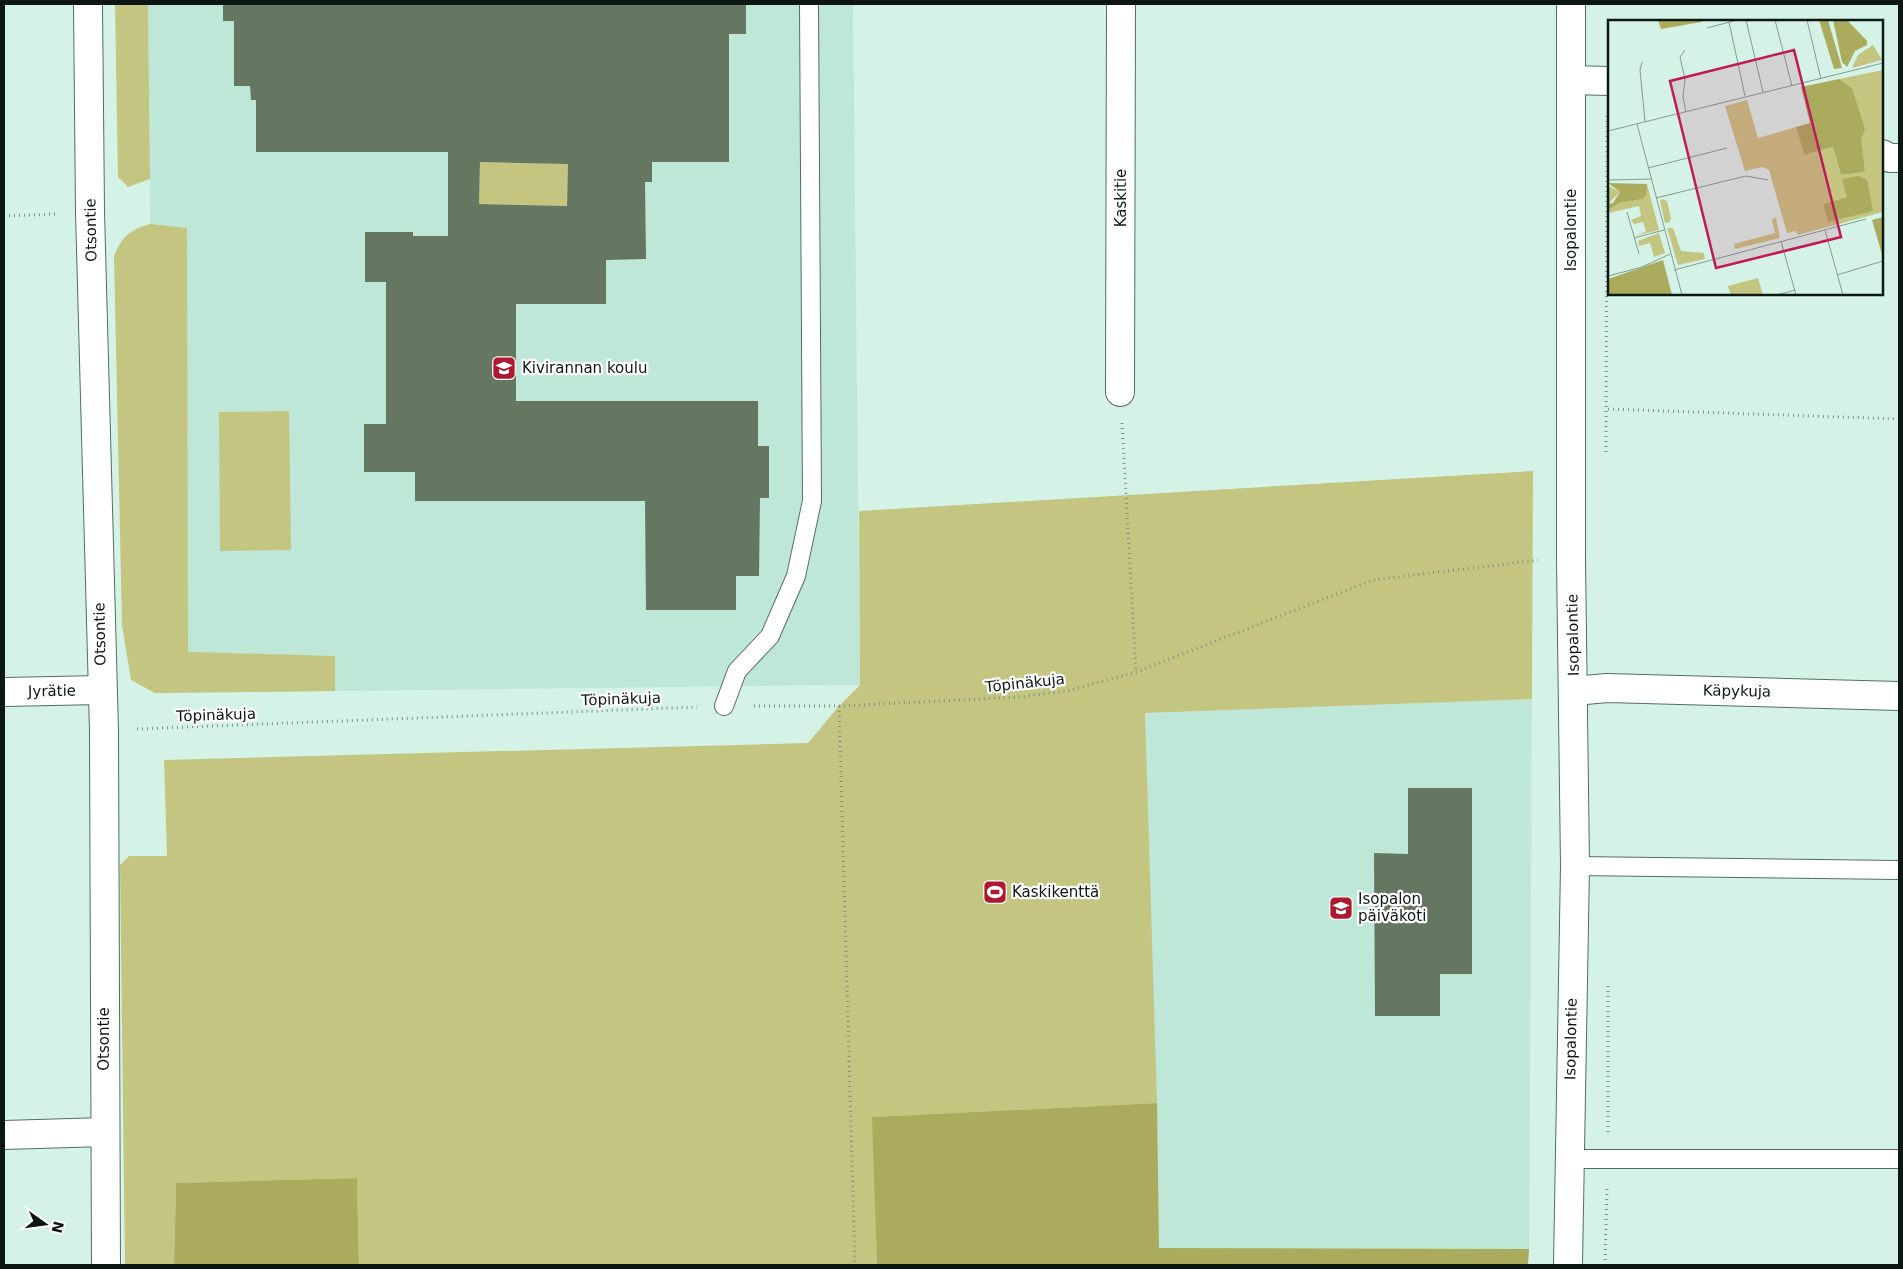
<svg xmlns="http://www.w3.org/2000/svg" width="1903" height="1269" font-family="'DejaVu Sans',sans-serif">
  <rect width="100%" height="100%" fill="#d4f3e6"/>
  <g fill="#bfe7d7">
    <polygon points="148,4 853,4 860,685 155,693"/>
    <polygon points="1532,699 1529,1249 1159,1248 1145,713"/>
  </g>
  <g fill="#c3c581">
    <polygon points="115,4 148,4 150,179 128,187 118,177"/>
    <polygon points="480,162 568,164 567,206 479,204"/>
    <path d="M 150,224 L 187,228 L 188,652 L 335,656 L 335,691 L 155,693 L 131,680 L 122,625 L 114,256 C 122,237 129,230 150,224 Z"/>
    <polygon points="289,411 291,550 220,551 219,412"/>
    <polygon points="1533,471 1532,699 1145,713 1157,1103 873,1117 877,1265 359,1265 357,1178 176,1183 174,1265 125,1265 120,865 129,856 167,856 164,760 808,743 839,706 860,685 859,511"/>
  </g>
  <g fill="#aaab5d">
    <polygon points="1157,1103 1159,1248 1529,1249 1528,1265 877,1265 872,1117"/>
    <polygon points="357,1178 359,1265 174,1265 176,1183"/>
  </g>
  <g fill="#657661" fill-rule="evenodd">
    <path d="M 223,4 L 746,4 L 746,34 L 729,34 L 729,162 L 652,162 L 652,182 L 645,182 L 646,259 L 606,260 L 606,304 L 516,304 L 516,401 L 758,401 L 758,446 L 769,446 L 769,498 L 760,498 L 759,576 L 736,576 L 736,610 L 646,610 L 645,501 L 415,501 L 415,472 L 364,472 L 364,424 L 386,424 L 386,282 L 365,282 L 365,232 L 413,232 L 413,236 L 448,236 L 448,152 L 256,152 L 256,100 L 251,100 L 250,86 L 234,86 L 234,21 L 223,21 ZM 480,162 L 568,164 L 567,206 L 479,204 Z"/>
    <polygon points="1408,788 1472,788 1472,974 1440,974 1440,1016 1375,1016 1374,853 1408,854"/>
  </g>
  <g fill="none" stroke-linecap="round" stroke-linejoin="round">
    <g stroke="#526e63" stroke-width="20">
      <g id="lane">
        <polyline points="724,706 737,671 770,636 796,576 812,501 809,4"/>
        <polyline points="1575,866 1899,870"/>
        <polyline points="1569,1159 1899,1159"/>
      </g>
    </g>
    <g stroke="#526e63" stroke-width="30">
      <g id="street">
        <polyline points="88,4 90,212 104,731 106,1265"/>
        <polyline points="1571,80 1609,81"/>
        <polyline points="1882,154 1890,158 1899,158"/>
        <polyline points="1120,392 1121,4"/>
        <polyline points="1574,691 1607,688 1899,696"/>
        <polyline points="4,692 101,690"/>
        <polyline points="4,1135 105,1132"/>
        <polyline points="1568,1265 1575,866 1571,559 1571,4"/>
      </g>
    </g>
    <g stroke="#7b9289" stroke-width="3" stroke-dasharray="1 4" stroke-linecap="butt">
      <polyline points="4,216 58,214"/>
      <polyline points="1608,409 1899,419"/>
      <polyline points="1122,423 1136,672"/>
      <polyline points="1606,452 1607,113"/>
      <polyline points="754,706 839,706 1020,697 1067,691 1136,672 1373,580 1538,560"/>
      <polyline points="839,706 855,1265"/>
      <polyline points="137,729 697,707"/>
      <polyline points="1608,1132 1608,986"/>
      <polyline points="1605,1265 1607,1186"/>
    </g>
    <use href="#lane" stroke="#fff" stroke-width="18"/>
    <use href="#street" stroke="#fff" stroke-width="28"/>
  </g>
  <defs>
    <g id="school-square" transform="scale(1.25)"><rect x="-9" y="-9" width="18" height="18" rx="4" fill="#ad192f" stroke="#fff"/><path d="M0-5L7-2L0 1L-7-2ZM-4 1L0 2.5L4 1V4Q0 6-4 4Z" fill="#fff"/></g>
    <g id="stadium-square" transform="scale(1.25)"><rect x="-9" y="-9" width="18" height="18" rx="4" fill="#ad192f" stroke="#fff"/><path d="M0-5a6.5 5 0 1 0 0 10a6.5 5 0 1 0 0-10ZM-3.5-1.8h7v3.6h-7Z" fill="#fff"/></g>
  </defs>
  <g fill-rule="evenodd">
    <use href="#school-square" x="504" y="368"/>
    <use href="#stadium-square" x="995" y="892"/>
    <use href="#school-square" x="1341" y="908"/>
  </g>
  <g text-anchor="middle" stroke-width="4.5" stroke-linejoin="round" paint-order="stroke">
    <g font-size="15" fill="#0c1713" stroke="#fff">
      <text transform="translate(1121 198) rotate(-90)" y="5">Kaskitie</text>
      <text transform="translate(91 230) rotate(-91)" y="5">Otsontie</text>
      <text transform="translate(1571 230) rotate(-90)" y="5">Isopalontie</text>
      <text transform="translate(100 634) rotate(-91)" y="5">Otsontie</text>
      <text transform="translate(1573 635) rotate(-91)" y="5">Isopalontie</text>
      <text transform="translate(1025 683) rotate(-6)" y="5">Töpinäkuja</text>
      <text transform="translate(52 691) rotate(-1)" y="5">Jyrätie</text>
      <text transform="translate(1737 691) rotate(1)" y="5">Käpykuja</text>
      <text transform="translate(621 699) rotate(-2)" y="5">Töpinäkuja</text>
      <text transform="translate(216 715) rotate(-2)" y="5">Töpinäkuja</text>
      <text transform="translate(104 1039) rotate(-90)" y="5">Otsontie</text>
      <text transform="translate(1571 1039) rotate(-89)" y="5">Isopalontie</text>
    </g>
    <g font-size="15" fill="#0c1713" stroke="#fff" text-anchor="start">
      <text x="522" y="373">Kivirannan koulu</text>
      <text x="1012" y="897">Kaskikenttä</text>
      <text x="1358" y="904">Isopalon<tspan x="1358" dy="17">päiväkoti</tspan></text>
    </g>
  </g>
  <g transform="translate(1608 20)">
    <rect width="275" height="275" fill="#d4f3e6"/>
    <path d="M 265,25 L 274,40 L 244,48 L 250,35 ZM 275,50 L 275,192 L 190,215 L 188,211 L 179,213 L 161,150 L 154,147 L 137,151 L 117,86 L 139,80 L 150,118 L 188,107 L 196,135 L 225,127 L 233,155 L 257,152 L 244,68 L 231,59 ZM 239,177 L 220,201 L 215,184 ZM 39,164 L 51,210 L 30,215 L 38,211 L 35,202 L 26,204 L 23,200 L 33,196 L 31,186 L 0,193 L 0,185 L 35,179 ZM 0,166 L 12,172 L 0,184 ZM 54,179 L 59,181 L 63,198 L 61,203 L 57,203 L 52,181 ZM 168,198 L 172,218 L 127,229 L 126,224 L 167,213 L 164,199 ZM 59,208 L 65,208 L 73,231 L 96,233 L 97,239 L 70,245 ZM 51,213 L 57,233 L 46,237 L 42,223 L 31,226 L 30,221 ZM 150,258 L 155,275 L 123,275 L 120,266 Z" fill="#c3c581" fill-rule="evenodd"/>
    <path d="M 50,0 L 93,0 L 94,2 L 53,9 ZM 211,0 L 220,0 L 234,48 L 226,49 ZM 225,0 L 239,0 L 259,21 L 259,25 L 247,31 L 239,47 L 234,42 ZM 231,59 L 244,68 L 257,109 L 253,119 L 257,152 L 233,155 L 225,127 L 196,135 L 188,107 L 202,103 L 193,67 ZM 251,156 L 259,160 L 265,191 L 220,202 L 215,184 L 239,177 L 234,159 ZM 0,163 L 39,164 L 38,175 L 35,179 L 11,183 L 0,190 L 0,184 L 5,183 L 12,172 ZM 275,197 L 275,238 L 264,200 ZM 55,240 L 64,275 L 0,275 L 0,259 Z" fill="#aaab5d"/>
    <path fill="none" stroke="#849b92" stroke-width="1" d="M 138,0 L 155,72M 167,0 L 184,66M 199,0 L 213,59M 121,2 L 137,76M 99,8 L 129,0M 77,30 L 72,37 L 77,59 L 75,77 L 78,92M 34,42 L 32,50 L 37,102M 29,104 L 74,275M 0,111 L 275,43M 40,148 L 119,128M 0,160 L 43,159M 48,178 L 138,156 L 160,160M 19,192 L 31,234M 217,210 L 235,275M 26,218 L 56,210M 173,221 L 188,275M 66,250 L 258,199M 229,255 L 275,241M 0,256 L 34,247 L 62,234M 169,275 L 187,270"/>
    <path fill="#c2185b" fill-opacity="0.15" stroke="#c2185b" stroke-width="2.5" d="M 186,30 L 233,217 L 108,248 L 62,61 Z"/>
    <rect width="275" height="275" fill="none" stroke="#0c1713" stroke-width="2.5"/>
  </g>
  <rect width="1903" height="1269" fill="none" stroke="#0c1713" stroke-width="10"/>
  <g transform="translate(45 1224) rotate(104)" stroke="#ffffff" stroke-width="4" paint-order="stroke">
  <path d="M0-4L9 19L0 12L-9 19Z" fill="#0c1713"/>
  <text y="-8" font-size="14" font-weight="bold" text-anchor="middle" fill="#0c1713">N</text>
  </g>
</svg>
